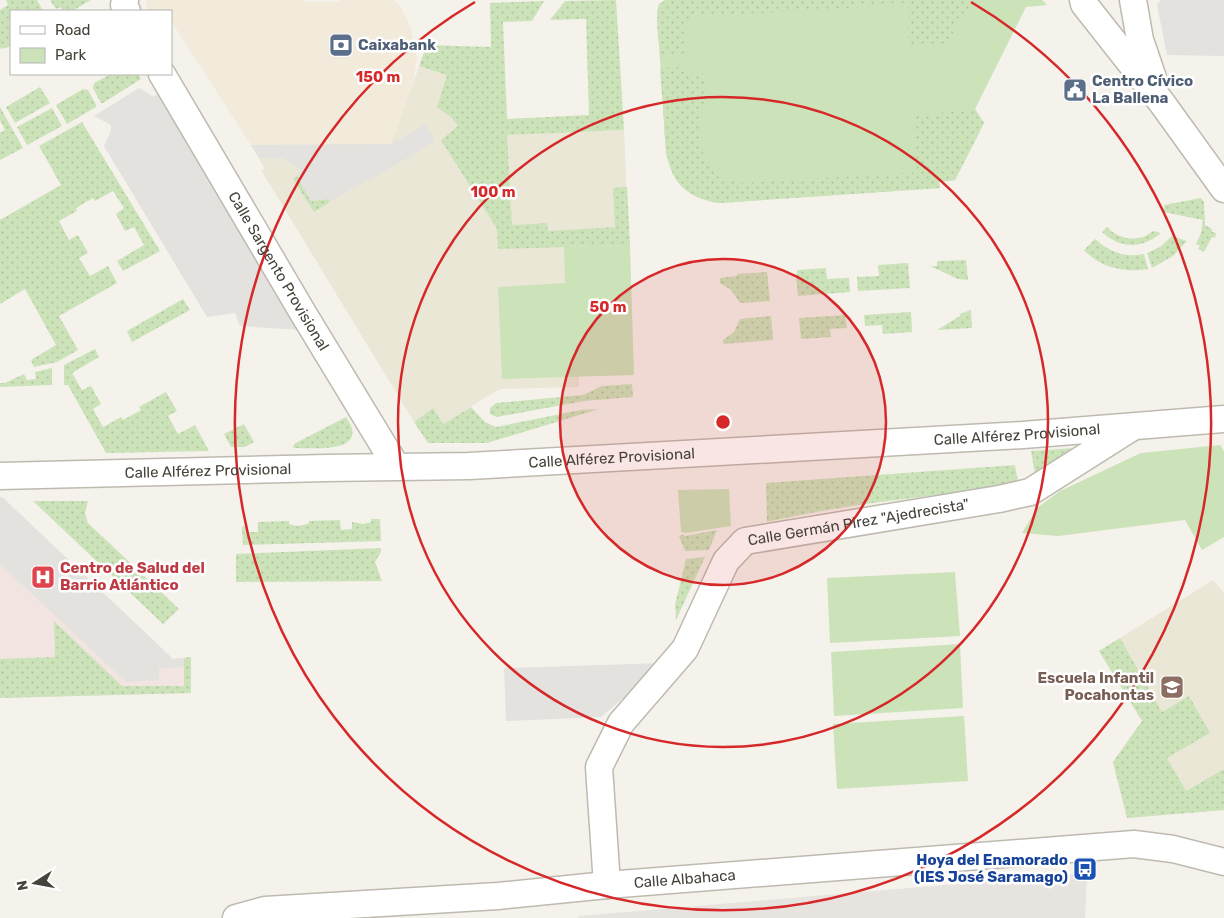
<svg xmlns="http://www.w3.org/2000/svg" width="1224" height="918" font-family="Rubik,sans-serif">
  <defs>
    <pattern id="garden-dots" width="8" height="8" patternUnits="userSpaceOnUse" patternTransform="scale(1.25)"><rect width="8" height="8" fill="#cce3ba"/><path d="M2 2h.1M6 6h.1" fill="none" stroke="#b1c4a1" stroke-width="1.8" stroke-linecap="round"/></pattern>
  </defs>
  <rect width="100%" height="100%" fill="#f4f2eb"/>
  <polygon fill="#f2eada" points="147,0 304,0 306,2 338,2 340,0 393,0 400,6 407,19 411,30 417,58 413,83 391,145 251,145 171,21 171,11 148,11 146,7"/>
  <polygon fill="#e7e4e0" points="1087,873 1085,918 578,918 579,916"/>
  <g fill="#ebe7d7">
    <polygon points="427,45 494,135 624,130 634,375 579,376 579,387 502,389 496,391 443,424 433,409 414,422 261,170 265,169 251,145 391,144"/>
    <polygon points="1213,580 1224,593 1224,810 1127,818 1113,762 1142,721 1099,651"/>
  </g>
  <polygon fill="#f2e5e1" points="0,497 2,497 173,659 191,657 191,693 0,698"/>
  <g fill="#cce3ba">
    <path d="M 665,0 L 1042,0 L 1047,5 L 1026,7 L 975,109 L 984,123 L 955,180 L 939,182 L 940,188 L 719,203 C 688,198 674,183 666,153 L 657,12 L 659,4 Z"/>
    <polygon points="630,245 634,375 502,379 498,287 565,283 564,247"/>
    <polygon points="1220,445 1224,451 1224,537 1202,550 1185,520 1058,536 1022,533 1037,508 1060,491 1141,453"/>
    <polygon points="729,489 731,526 686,533 681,532 678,490"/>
    <polygon points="955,572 960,636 830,643 827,578"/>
    <polygon points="960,644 963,708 834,716 831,652"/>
    <polygon points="964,716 968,781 837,789 833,724"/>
  </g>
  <g fill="url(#garden-dots)">
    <polygon points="6,0 37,0 43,11 11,11 11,46 2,49 0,48 0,10 8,5"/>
    <polygon points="50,0 91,0 72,11 63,11 60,7 56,9"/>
    <polygon points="616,0 624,130 507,135 512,225 547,223 548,231 615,227 613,188 627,187 630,245 498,249 497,229 441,140 458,126 452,118 437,107 447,75 419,66 427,45 491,47 490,3 544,1 532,21 503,22 507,119 589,115 586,19 550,20 565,1"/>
    <path d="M 665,0 L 973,0 L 945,46 L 908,46 L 908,3 L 892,3 L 879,6 L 693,17 L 687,21 L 685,54 L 660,55 C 659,40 652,9 665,0 Z"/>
    <path d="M 686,67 L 687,74 L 706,73 L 707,107 L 699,108 C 701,144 696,174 740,183 L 917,172 L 914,116 L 975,109 L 984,123 L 955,180 L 939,182 L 940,188 L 719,203 C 670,195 666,165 664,123 C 663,104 661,86 660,68 Z"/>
    <polygon points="111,74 138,74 141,79 103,103 101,103 93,88 94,83"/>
    <polygon points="40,87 50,103 15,123 6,107"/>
    <polygon points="83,89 88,90 96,105 96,107 67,124 56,105"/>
    <polygon points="0,107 23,148 0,160 0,133 5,130 0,120"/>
    <polygon points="52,108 62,126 27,145 17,127"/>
    <polygon points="82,122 160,251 123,271 117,261 144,245 134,227 125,231 116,214 124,208 113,191 95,201 93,198 76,208 77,211 59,221 69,240 78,235 87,251 88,253 79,258 90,276 108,266 117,283 59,316 78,350 57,362 34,367 31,360 56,345 25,289 0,304 0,220 61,185 39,146"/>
    <polygon points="297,176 311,201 328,199 330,202 314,212 293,179"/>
    <polygon points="1201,198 1204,202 1205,225 1212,229 1212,232 1216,233 1215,238 1212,237 1204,252 1198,249 1200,246 1196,244 1201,233 1203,220 1164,212 1164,205"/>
    <path d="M 1107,227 C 1119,240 1139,243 1153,231 L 1161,233 C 1142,249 1120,249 1102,232 Z"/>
    <polygon points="1172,236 1187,241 1173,256 1152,268 1147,253 1160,247"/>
    <path d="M 1095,239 C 1110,252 1124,258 1144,254 L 1148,269 C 1125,273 1101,268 1084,250 Z"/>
    <polygon points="966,260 968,280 958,279 930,266 937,266 937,261"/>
    <polygon points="908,263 910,288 858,291 857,277 879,276 878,265"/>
    <polygon points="826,268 827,279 849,278 850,292 798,296 796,275 797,274 797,270"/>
    <polygon points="767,272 770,301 740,303 731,290 720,283 720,278 737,276 737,274"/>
    <polygon points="183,299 190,310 132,342 127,331"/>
    <polygon points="971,310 972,328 937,330 960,316 960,314"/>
    <polygon points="911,312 912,332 883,334 882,325 865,326 864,315"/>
    <polygon points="845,315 847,328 830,329 831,337 801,339 799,318"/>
    <polygon points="771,316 773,340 724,344 723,340 734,332 740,319"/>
    <polygon points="95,349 99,357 72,373 82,390 91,386 101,404 93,409 103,427 121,417 123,420 141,410 139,407 166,392 177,411 168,416 178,434 195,425 209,451 106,453 68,385 64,385 64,365"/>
    <polygon points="52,368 52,385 0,387 0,383 5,383 24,374 27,380 36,379 35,372"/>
    <polygon points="632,384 633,397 584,401 497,417 490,414 490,408 496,403 583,395 602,386"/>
    <polygon points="471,407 485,422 496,427 581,410 599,409 487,443 428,443 414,422 433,408 443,424"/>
    <path d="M 346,417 C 372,454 313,448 293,448 L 294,444 Z"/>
    <polygon points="244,424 254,442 245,447 231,447 224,434"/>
    <polygon points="1074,448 1077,449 1035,474 1031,451"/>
    <path d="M 1015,465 L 1018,482 L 1009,487 C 928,496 846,504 767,522 L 766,483 Z"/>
    <polygon points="33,501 88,501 85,513 88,523 179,609 163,624"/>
    <path d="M 371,519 L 380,519 L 381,541 L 243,545 L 242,527 L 246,525 L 247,532 L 258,532 L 258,522 L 289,521 L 289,524 C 296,527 303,526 309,523 L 309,521 L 340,520 L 341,530 L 352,529 L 352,522 L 363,524 L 371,522 Z"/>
    <polygon points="717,530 709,550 685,551 679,536 683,534 685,536"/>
    <polygon points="381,548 381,552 375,562 382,581 236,582 236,554"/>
    <polygon points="705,557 676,620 675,605 686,559"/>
    <polygon points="54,621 122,686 184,686 184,658 191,657 191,693 0,698 0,659 55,657"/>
    <polygon points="1120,638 1162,712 1189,696 1210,733 1167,758 1186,791 1224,769 1224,810 1127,818 1113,762 1142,721 1099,651"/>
  </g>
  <g fill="#e3e2df">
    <polygon points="1161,0 1224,0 1224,56 1167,55 1157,5"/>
    <polygon points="139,88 152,96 158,95 301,330 240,326 235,313 207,317 104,146 111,131 111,125 94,116"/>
    <polygon points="425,124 435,141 369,181 367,180 330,202 328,199 311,201 297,176 301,170 282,158 259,158 251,145 391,144"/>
    <polygon points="0,497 2,497 173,659 184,658 184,667 159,668 159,680 126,682 0,564"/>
    <polygon points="664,663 601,717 506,721 504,668"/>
  </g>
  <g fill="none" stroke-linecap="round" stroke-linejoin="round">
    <g stroke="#bebaaf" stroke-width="29">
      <g id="minor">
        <polyline points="125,0 124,5 127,11"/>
        <polyline points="1083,0 1084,4 1162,103 1224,189"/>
        <polyline points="1133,0 1140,40 1154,81"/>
        <path id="s1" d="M 162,74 L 303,313 L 396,466"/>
        <path id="s2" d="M 0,476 L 326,468 L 469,466 L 1023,435 L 1224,419"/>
        <path id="s3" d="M 607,885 L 599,767 L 621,723 L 685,649 L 726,561 L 745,541 L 999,499 L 1030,492 L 1131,428"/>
        <path id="s4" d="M 236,918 L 265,910 L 498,896 L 607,885 L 1134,844 L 1173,849 L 1224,862"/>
      </g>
    </g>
    <use href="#minor" stroke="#fff" stroke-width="26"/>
  </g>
  <circle cx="723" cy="422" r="163" fill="#d62828" fill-opacity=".12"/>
  <g fill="none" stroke="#d62828" stroke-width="2.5">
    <circle cx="723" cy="422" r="163"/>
    <circle cx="723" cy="422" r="325"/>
    <path d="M971 2A488 488 0 1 1 475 2"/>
  </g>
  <defs>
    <g id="bank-square" transform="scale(1.25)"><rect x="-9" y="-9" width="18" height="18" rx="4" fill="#5c6f8a" stroke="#fff"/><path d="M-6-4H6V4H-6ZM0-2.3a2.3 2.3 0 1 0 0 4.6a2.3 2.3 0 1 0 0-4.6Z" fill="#fff"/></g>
    <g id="civic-square" transform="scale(1.25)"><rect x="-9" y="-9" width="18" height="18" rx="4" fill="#5c6f8a" stroke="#fff"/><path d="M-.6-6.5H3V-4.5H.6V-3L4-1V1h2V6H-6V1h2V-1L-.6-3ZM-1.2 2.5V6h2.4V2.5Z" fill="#fff"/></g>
    <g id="hospital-square" transform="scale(1.25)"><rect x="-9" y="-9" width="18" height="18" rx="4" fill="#e0444e" stroke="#fff"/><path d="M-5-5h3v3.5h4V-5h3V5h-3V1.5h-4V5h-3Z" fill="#fff"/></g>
    <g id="school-square" transform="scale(1.25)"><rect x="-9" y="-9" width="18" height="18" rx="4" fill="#8d6e63" stroke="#fff"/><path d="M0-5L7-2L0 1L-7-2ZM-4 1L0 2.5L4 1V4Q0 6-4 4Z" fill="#fff"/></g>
    <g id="bus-square" transform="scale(1.25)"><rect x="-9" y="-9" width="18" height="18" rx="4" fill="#1a4fb4" stroke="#fff"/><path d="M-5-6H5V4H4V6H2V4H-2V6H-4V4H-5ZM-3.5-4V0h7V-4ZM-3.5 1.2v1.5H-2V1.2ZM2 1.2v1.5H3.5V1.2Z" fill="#fff"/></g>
  </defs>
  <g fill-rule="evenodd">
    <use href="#bank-square" x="341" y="45"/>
    <use href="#civic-square" x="1075" y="90"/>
    <use href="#hospital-square" x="43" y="577"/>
    <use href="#school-square" x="1172" y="687"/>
    <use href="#bus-square" x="1085" y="869"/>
  </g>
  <g text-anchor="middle" stroke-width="5" stroke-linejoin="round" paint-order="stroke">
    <g font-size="15" font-weight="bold" fill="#4e5e75" stroke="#fff" text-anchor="start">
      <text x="358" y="50">Caixabank</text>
      <text x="1092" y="86">Centro Cívico<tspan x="1092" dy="17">La Ballena</tspan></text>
    </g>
    <g font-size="15" fill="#47433a" stroke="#fff">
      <text dy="5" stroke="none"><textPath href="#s1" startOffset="229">Calle Sargento Provisional</textPath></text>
      <text dy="5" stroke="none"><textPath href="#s2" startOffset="1018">Calle Alférez Provisional</textPath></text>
      <text dy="5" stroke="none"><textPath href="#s2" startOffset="612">Calle Alférez Provisional</textPath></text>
      <text dy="5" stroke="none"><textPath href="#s2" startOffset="208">Calle Alférez Provisional</textPath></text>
      <text dy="5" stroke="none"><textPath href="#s3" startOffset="505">Calle Germán Pirez "Ajedrecista"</textPath></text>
      <text dy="5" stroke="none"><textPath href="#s4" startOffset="451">Calle Albahaca</textPath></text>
    </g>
    <g font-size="15" font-weight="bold" fill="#be3a42" stroke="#fff" text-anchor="start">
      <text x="60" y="573">Centro de Salud del<tspan x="60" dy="17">Barrio Atlántico</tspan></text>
    </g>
    <g font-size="15" font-weight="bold" fill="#785e54" stroke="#fff" text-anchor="end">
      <text x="1154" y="683">Escuela Infantil<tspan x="1154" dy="17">Pocahontas</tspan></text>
    </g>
    <g font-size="15" font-weight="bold" fill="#164399" stroke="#fff" text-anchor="end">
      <text x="1068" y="865">Hoya del Enamorado<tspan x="1068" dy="17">(IES José Saramago)</tspan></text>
    </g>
  </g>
  <circle cx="723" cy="422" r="8" fill="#d62828" stroke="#fff" stroke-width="2.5"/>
  <g font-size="15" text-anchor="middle" font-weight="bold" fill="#d62828" stroke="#fff" stroke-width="5" stroke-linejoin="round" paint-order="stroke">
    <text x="378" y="82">150 m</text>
    <text x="493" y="197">100 m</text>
    <text x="608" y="312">50 m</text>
  </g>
  <rect x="10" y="10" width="162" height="65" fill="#ffffff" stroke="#b5b4b0"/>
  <rect x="20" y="26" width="25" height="8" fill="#ffffff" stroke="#b5b4b0"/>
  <text x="55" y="35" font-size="15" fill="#47433a">Road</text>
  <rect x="20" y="48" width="25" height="15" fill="#cce3ba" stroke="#b5b4b0"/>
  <text x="55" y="60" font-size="15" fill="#47433a">Park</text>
  <g transform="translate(35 883) rotate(259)" stroke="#ffffff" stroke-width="4" paint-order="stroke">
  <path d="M0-4L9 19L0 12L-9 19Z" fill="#47433a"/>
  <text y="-8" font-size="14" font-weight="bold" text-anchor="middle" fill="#47433a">N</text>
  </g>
</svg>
